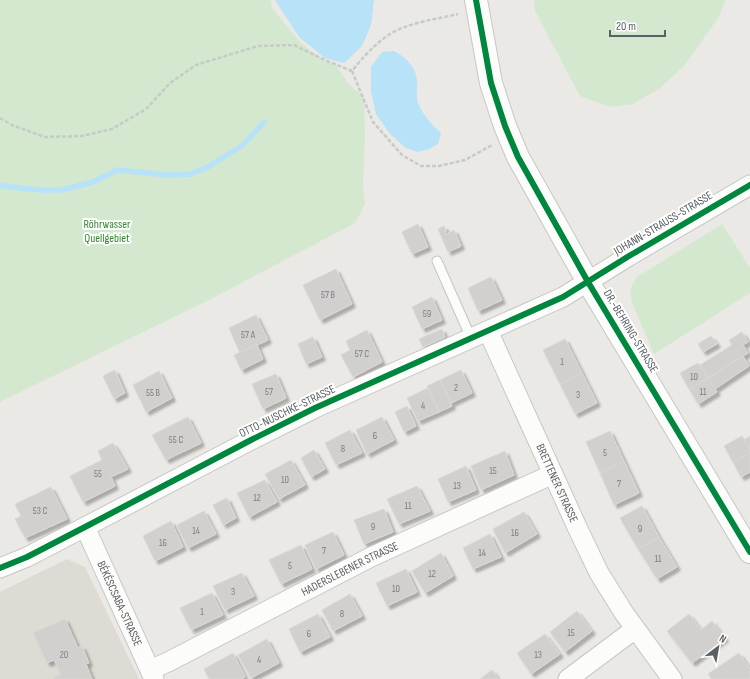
<svg xmlns="http://www.w3.org/2000/svg" width="750" height="679" font-family="'Sofia Sans Condensed',sans-serif">
  <defs>
    <filter id="shadow"><feDropShadow dx="3.5" dy="3.5" stdDeviation="1" flood-color="#0004"/></filter>
  </defs>
  <rect width="100%" height="100%" fill="#ebe9e5"/>
  <polygon fill="#dedbd5" points="67,559 85,567 139,679 0,679 0,592"/>
  <g fill="#d4e8cf">
    <path d="M 0,0 L 271,0 L 272,8 L 300,42 L 324,61 L 336,64 C 343,77 350,88 364,96 L 365,135 L 363,185 L 365,204 L 355,223 L 213,298 L 0,402 Z"/>
    <polygon points="534,0 726,0 718,18 684,66 660,88 633,104 610,107 580,96 535,11"/>
    <polygon points="722,224 750,268 750,293 654,354 632,303 630,289 637,277"/>
  </g>
  <g fill="#b7e2f7">
    <polygon points="275,0 374,0 371,25 362,46 344,63 325,58 299,37"/>
    <path d="M 394,51 C 405,57 417,67 417,82 C 417,89 416,96 418,103 C 423,115 432,125 441,133 L 438,144 L 429,149 L 417,152 L 406,148 L 390,134 L 376,114 L 371,92 L 371,67 L 382,52 Z"/>
  </g>
  <g fill="none" stroke-linecap="round" stroke-linejoin="round">
    <polyline stroke="#b7e2f7" stroke-width="5.5" points="0,185 3,186 40,190 62,190 93,182 117,170 169,175 190,174 208,167 243,145 264,122"/>
  </g>
  <g fill="#d2d0ce" stroke="#dad8d4" filter="url(#shadow)">
    <polygon points="418,224 428,247 412,254 402,232"/>
    <polygon points="444,226 447,234 454,230 461,246 448,252 438,229"/>
    <polygon points="336,269 352,304 320,320 303,285"/>
    <polygon points="491,277 502,300 478,311 468,288"/>
    <polygon points="432,297 442,320 422,329 412,307"/>
    <polygon points="256,315 268,340 240,353 229,328"/>
    <polygon points="442,329 445,337 423,347 419,339"/>
    <polygon points="367,330 382,362 353,377 341,355 350,350 346,341"/>
    <polygon points="742,332 748,342 743,345 748,353 708,378 700,365 732,345 729,340"/>
    <polygon points="711,336 717,344 703,352 698,344"/>
    <polygon points="313,337 322,357 306,364 298,344"/>
    <polygon points="565,339 582,373 560,384 543,350"/>
    <polygon points="257,345 263,359 241,370 234,355"/>
    <polygon points="743,356 749,366 715,389 708,378"/>
    <polygon points="698,363 708,378 689,389 680,373"/>
    <polygon points="115,370 125,393 114,399 103,376"/>
    <polygon points="461,370 472,393 451,403 440,380"/>
    <polygon points="159,371 172,398 146,412 133,385"/>
    <polygon points="582,373 597,403 575,414 560,384"/>
    <polygon points="276,374 286,398 263,409 252,384"/>
    <polygon points="708,378 717,392 698,404 689,389"/>
    <polygon points="440,380 452,406 439,412 427,386"/>
    <polygon points="428,388 439,412 418,421 407,398"/>
    <polygon points="407,406 416,426 404,432 395,412"/>
    <polygon points="188,417 201,443 166,460 152,435"/>
    <polygon points="382,417 394,440 367,454 356,430"/>
    <polygon points="350,430 362,453 336,465 325,443"/>
    <polygon points="610,431 624,461 600,473 586,442"/>
    <polygon points="742,436 750,449 750,453 733,462 724,446"/>
    <polygon points="750,436 750,449 744,440"/>
    <polygon points="113,443 128,469 111,477 115,486 83,502 70,476 102,460 98,451"/>
    <polygon points="314,450 325,469 311,477 301,458"/>
    <polygon points="505,451 514,475 481,490 471,466"/>
    <polygon points="750,453 750,472 741,477 733,462"/>
    <polygon points="291,460 305,485 279,499 265,474"/>
    <polygon points="624,461 639,493 614,505 600,473"/>
    <polygon points="466,466 476,490 448,502 438,479"/>
    <polygon points="265,480 277,502 249,517 237,493"/>
    <polygon points="417,486 430,511 399,524 387,499"/>
    <polygon points="51,487 67,519 25,538 15,519 21,516 15,504"/>
    <polygon points="227,498 236,518 223,525 213,505"/>
    <polygon points="642,506 659,537 638,549 620,518"/>
    <polygon points="384,509 393,532 364,544 354,520"/>
    <polygon points="204,511 216,534 188,548 177,525"/>
    <polygon points="524,512 537,534 505,553 493,529"/>
    <polygon points="171,521 183,547 155,561 143,536"/>
    <polygon points="333,532 344,555 316,569 305,545"/>
    <polygon points="490,534 501,557 473,569 463,548"/>
    <polygon points="659,537 677,567 657,579 638,549"/>
    <polygon points="301,545 312,569 281,584 269,560"/>
    <polygon points="441,553 453,576 425,593 412,571"/>
    <polygon points="406,569 417,592 387,606 376,583"/>
    <polygon points="242,573 254,596 225,610 213,586"/>
    <polygon points="212,593 223,615 191,630 180,608"/>
    <polygon points="350,594 362,616 333,631 322,610"/>
    <polygon points="577,611 592,631 565,652 550,632"/>
    <polygon points="318,614 330,637 300,652 289,629"/>
    <polygon points="689,614 701,630 712,621 725,638 692,663 667,631"/>
    <polygon points="65,619 78,648 82,646 89,663 86,664 92,679 55,679 54,677 61,674 54,660 47,663 33,633"/>
    <polygon points="545,634 560,654 531,674 517,653"/>
    <polygon points="267,639 279,663 251,678 238,655"/>
    <polygon points="233,653 245,677 241,679 209,679 204,669"/>
    <polygon points="739,653 750,669 750,679 712,679 708,674"/>
    <polygon points="492,670 498,679 480,679"/>
  </g>
  <g fill="none" stroke-linecap="round" stroke-linejoin="round">
    <g stroke="#c6c6c6" stroke-width="11">
      <polyline id="lane" points="437,261 471,338"/>
    </g>
    <g stroke="#c6c6c6" stroke-width="21">
      <g id="street">
        <path id="s1" d="M 488,331 L 577,527 L 599,573 L 624,613 L 672,679"/>
        <path id="s2" d="M 85,527 L 154,679"/>
        <polyline points="0,568 27,557 85,527 251,440 315,408 563,297 629,256 750,185"/>
        <path id="s3" d="M 150,670 L 168,662 L 371,557 L 553,474"/>
        <polyline points="568,679 635,629"/>
      </g>
    </g>
    <g stroke="#c7c7c6" stroke-width="24">
      <polyline id="secondary" points="476,0 491,83 505,126 518,157 588,282 750,552"/>
    </g>
    <g stroke="#c5cbc7" stroke-width="2.5" stroke-dasharray="4 2" stroke-linecap="butt">
      <polyline points="352,71 373,122 402,155 421,166 439,166 465,160 492,145"/>
      <path d="M 0,118 L 12,125 L 45,137 L 82,136 L 112,129 L 146,109 L 170,83 L 196,65 L 258,46 L 294,45 L 325,60 L 352,71 C 363,57 375,44 390,34 C 407,23 437,19 458,14"/>
    </g>
    <use href="#lane" stroke="#fcfcfb" stroke-width="9"/>
    <use href="#street" stroke="#fcfcfb" stroke-width="19"/>
    <use href="#secondary" stroke="#fcfcfb" stroke-width="22"/>
    <g stroke="#fff" stroke-width="8">
      <g id="cycleway">
        <polyline points="476,0 491,83 505,126 518,157 588,282 750,552"/>
        <polyline points="0,568 27,557 85,527 251,440 315,408 563,297 629,256 750,185"/>
      </g>
    </g>
    <use href="#cycleway" stroke="#00873e" stroke-width="6"/>
  </g>
  <g text-anchor="middle" stroke-width="4" stroke-linejoin="round" paint-order="stroke">
    <g font-size="10" fill="#797d80">
      <text x="328" y="298">57 B</text>
      <text x="427" y="317">59</text>
      <text x="248" y="338">57 A</text>
      <text x="362" y="357">57 C</text>
      <text x="562" y="365">1</text>
      <text x="694" y="380">10</text>
      <text x="456" y="391">2</text>
      <text x="269" y="395">57</text>
      <text x="703" y="395">11</text>
      <text x="153" y="396">55 B</text>
      <text x="578" y="398">3</text>
      <text x="423" y="409">4</text>
      <text x="375" y="439">6</text>
      <text x="176" y="443">55 C</text>
      <text x="343" y="452">8</text>
      <text x="605" y="456">5</text>
      <text x="493" y="474">15</text>
      <text x="98" y="477">55</text>
      <text x="285" y="483">10</text>
      <text x="619" y="487">7</text>
      <text x="457" y="489">13</text>
      <text x="257" y="501">12</text>
      <text x="408" y="509">11</text>
      <text x="40" y="514">53 C</text>
      <text x="373" y="530">9</text>
      <text x="640" y="532">9</text>
      <text x="196" y="534">14</text>
      <text x="515" y="536">16</text>
      <text x="163" y="546">16</text>
      <text x="324" y="554">7</text>
      <text x="482" y="556">14</text>
      <text x="658" y="562">11</text>
      <text x="290" y="569">5</text>
      <text x="432" y="577">12</text>
      <text x="396" y="592">10</text>
      <text x="233" y="595">3</text>
      <text x="202" y="615">1</text>
      <text x="342" y="617">8</text>
      <text x="571" y="636">15</text>
      <text x="309" y="637">6</text>
      <text x="64" y="658">20</text>
      <text x="538" y="658">13</text>
      <text x="259" y="663">4</text>
    </g>
    <g font-size="12" fill="#5a6064" stroke="#fff">
      <text transform="translate(663 223) rotate(-31)" y="4">JOHANN-STRAUSS-STRASSE</text>
      <text transform="translate(631 331) rotate(59)" y="4">DR.-BEHRING-STRASSE</text>
      <text transform="translate(287 411) rotate(-26)" y="4">OTTO-NUSCHKE-STRASSE</text>
      <text dy="4" stroke="none"><textPath href="#s1" startOffset="167">BRETTENER STRASSE</textPath></text>
      <text dy="4" stroke="none"><textPath href="#s3" startOffset="224">HADERSLEBENER STRASSE</textPath></text>
      <text dy="4" stroke="none"><textPath href="#s2" startOffset="84">BÉKÉSCSABA-STRASSE</textPath></text>
    </g>
    <g font-size="12" fill="#33872f" stroke="#fff">
      <text x="107" y="228">Röhrwasser<tspan x="107" dy="14">Quellgebiet</tspan></text>
    </g>
  </g>
  <g transform="translate(718 647) rotate(31)" stroke="#ffffff" stroke-width="3" paint-order="stroke">
  <path d="M0-3L7 15L0 10L-7 15Z" fill="#5a6064"/>
  <text y="-6" font-size="11" font-weight="bold" text-anchor="middle" fill="#5a6064">N</text>
  </g>
  <path d="M610 30v6h55v-6" fill="none" stroke="#5a6064" stroke-width="2"/>
  <text x="616" y="30" font-size="12" fill="#5a6064" stroke="#ffffff" stroke-width="3" paint-order="stroke">20 m</text>
</svg>
